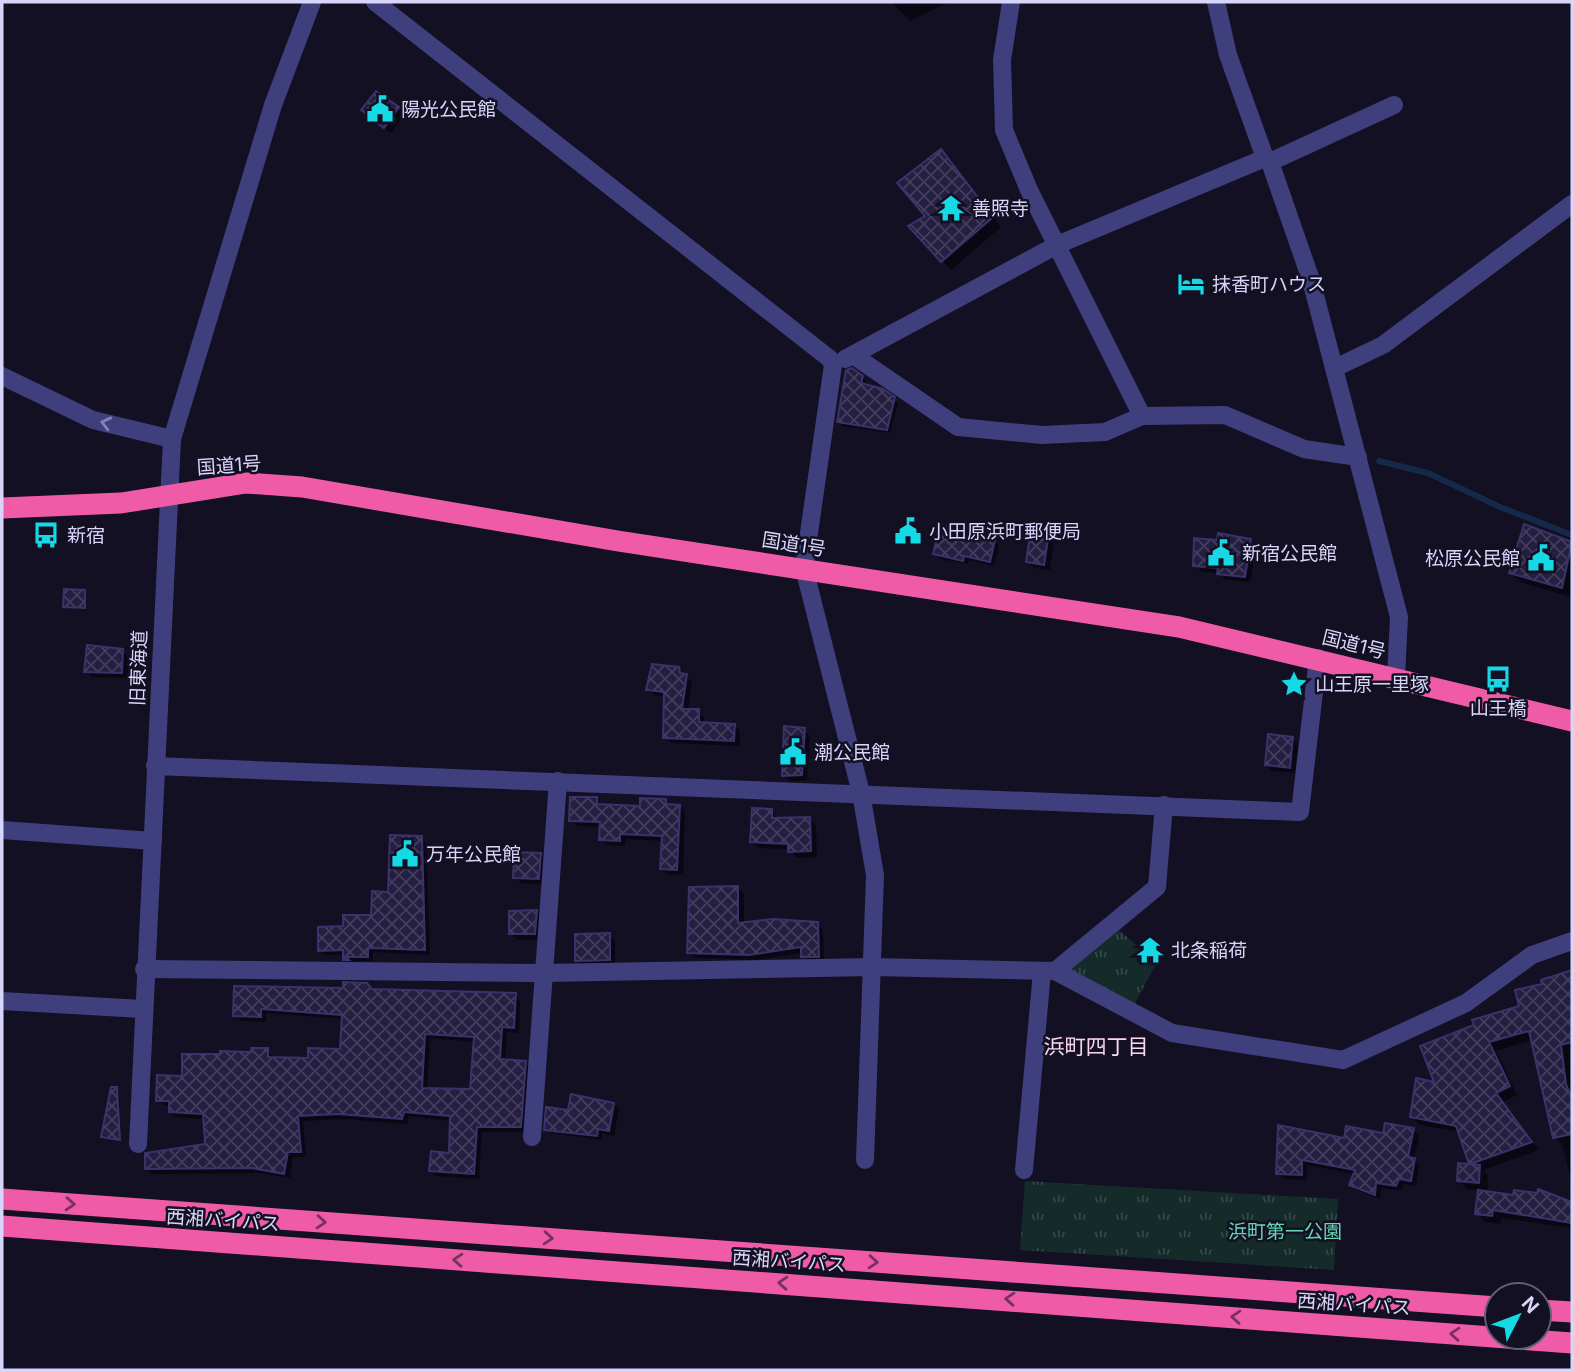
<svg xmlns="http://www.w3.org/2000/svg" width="1574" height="1372" font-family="Inter,'Noto Sans JP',sans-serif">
  <defs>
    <pattern id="park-tufts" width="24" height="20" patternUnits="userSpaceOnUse" patternTransform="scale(1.75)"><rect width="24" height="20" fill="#142b2a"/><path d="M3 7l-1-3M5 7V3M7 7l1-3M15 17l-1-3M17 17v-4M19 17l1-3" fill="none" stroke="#35494a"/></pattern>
    <pattern id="building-cross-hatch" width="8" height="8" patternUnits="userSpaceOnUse" patternTransform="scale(1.75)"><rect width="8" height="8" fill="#241e41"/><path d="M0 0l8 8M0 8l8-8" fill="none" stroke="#433e5d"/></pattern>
  </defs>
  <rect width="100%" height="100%" fill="#121022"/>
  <g fill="url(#park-tufts)">
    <polygon points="1115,927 1139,947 1137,962 1156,964 1133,1007 1063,970"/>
    <polygon points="1025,1181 1338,1199 1334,1270 1020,1250"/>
  </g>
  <g fill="#0007" fill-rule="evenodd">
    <polygon points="891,2 949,2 910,21"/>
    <polygon points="376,93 404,115 391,133 369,116"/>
    <polygon points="950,161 1001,227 951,270 942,261 928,216"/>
    <polygon points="862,377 866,381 865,386 898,403 890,433 843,426 839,422"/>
    <polygon points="1048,534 1054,540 1050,570 1034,568 1028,562"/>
    <polygon points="994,541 999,546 994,566 969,560 968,564 940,559 935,554"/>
    <polygon points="1250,541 1256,547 1250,582 1225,579 1218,573 1201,571 1195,565"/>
    <polygon points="1572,544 1571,597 1520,582 1511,573"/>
    <polygon points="85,592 86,610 65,607"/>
    <polygon points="122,651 128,657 128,678 92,677 86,671"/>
    <polygon points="678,669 692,682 688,711 698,711 704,717 704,724 734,725 740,731 740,746 671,743 664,737 666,697 654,695 648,689"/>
    <polygon points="804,730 810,736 807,780 790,782 784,776"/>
    <polygon points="1292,738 1298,745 1295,773 1272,771 1266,765"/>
    <polygon points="596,799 602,805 641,808 666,801 670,806 679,806 685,812 683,875 667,874 661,868 664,841 626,839 625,846 607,845 601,839 602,827 577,826 571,820"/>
    <polygon points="771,810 777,820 810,819 816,825 817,857 796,858 790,849 758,848 752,842"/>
    <polygon points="421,838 426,843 430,955 373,952 373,961 349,961 351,964 345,959 345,955 325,955 319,950 344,928 373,916 390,894"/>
    <polygon points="541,855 547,861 545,885 521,883 515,877"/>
    <polygon points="738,888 744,894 744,924 817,924 823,930 824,962 809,962 803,953 756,960 695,958 689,952"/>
    <polygon points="536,912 542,918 541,940 517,940 511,934"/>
    <polygon points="609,935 615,941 615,966 583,966 577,960"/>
    <polygon points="1572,972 1572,1053 1569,1054 1572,1078 1572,1183 1562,1144 1555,1137 1549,1124 1533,1040 1496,1051 1517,1095 1503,1102 1539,1150 1483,1170 1488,1175 1487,1193 1572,1203 1572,1228 1501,1218 1501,1224 1485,1222 1477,1213 1480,1190 1467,1189 1459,1181 1471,1166 1460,1132 1420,1125 1412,1116 1437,1084 1544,986 1543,981"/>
    <path d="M 236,988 L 515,995 L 520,1001 L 519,1033 L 507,1032 L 505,1062 L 525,1063 L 531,1068 L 526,1132 L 482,1132 L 479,1179 L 436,1176 L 430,1170 L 450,1155 L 451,1121 L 409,1116 L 407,1124 L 345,1119 L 303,1121 L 306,1157 L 293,1157 L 290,1178 L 259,1173 L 152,1174 L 146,1168 L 207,1146 L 205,1119 L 176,1117 L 170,1112 L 171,1106 L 163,1105 L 158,1100 L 253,1054 L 268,1050 L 273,1059 L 310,1060 L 341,1051 L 344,1019 L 266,1013 L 266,1022 L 241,1021 L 235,1015 ZM 430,1038 L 475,1042 L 472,1091 L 427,1089 Z"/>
    <polygon points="116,1089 119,1091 121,1142 103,1136"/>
    <polygon points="614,1104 619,1109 614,1136 602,1133 602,1140 551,1133 546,1128 569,1112"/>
    <polygon points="1280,1127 1345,1140 1413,1130 1419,1136 1414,1159 1419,1165 1416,1186 1404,1184 1401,1191 1381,1188 1380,1199 1357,1190 1351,1185 1355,1174 1307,1165 1307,1180 1284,1179 1278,1174"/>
  </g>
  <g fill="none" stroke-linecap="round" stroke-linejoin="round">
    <polyline stroke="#142a48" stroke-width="6" points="1379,461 1428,473 1500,507 1572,535"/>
  </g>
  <g fill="url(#building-cross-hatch)" stroke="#3b326b" stroke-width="2" fill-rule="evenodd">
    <polygon points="376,91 399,107 384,128 361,110"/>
    <polygon points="941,149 993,217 941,262 908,226 925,216 897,183"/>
    <polygon points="852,368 863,376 861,383 883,389 895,397 887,430 837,422 846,370"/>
    <polygon points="1524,524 1572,542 1562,588 1509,573"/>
    <polygon points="940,525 995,540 990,562 964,556 963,561 933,554"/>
    <polygon points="1031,529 1049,532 1044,565 1026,562"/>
    <polygon points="1218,533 1251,539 1245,577 1217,574 1218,568 1193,566 1194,538 1217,540"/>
    <polygon points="64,589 85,590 85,608 63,607"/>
    <polygon points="87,645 123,649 122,673 84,672"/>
    <polygon points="652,664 679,667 680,673 687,674 682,709 699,709 699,722 735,724 734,741 663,738 664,692 646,690"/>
    <polygon points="784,726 805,728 802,775 782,776"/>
    <polygon points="1268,734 1293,737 1290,768 1265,765"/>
    <polygon points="570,797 597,797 597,804 640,806 640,798 666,799 666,804 680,805 677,870 660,869 662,836 620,834 620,841 599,840 600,822 569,821"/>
    <polygon points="752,808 772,809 772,818 810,817 811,851 788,852 788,844 750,842"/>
    <polygon points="390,835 422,836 425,950 368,948 368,957 346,957 349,960 343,960 343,950 318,951 318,927 343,926 343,915 371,915 372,891 388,892"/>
    <polygon points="514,852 541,853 539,879 513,878"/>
    <polygon points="738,886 738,923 773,919 818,922 819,957 801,957 801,947 749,955 687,953 689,887"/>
    <polygon points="537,910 535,934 509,934 509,911"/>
    <polygon points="610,933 610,960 575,961 575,934"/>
    <polygon points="1572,970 1572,1042 1561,1045 1566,1084 1572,1099 1572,1134 1553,1138 1529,1031 1489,1042 1510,1086 1496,1093 1532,1142 1470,1164 1480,1165 1479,1183 1457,1181 1458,1163 1469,1164 1456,1126 1410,1117 1416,1078 1434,1082 1420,1046 1474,1025 1472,1020 1519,1006 1515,990 1542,984 1541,980"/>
    <path d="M 343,982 L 367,983 L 372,989 L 516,993 L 514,1028 L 502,1027 L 500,1059 L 526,1061 L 521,1127 L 477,1127 L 474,1174 L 429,1171 L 431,1151 L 449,1153 L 450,1116 L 404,1112 L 402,1119 L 338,1114 L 298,1116 L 301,1152 L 288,1152 L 284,1174 L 252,1168 L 145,1169 L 145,1153 L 205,1144 L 203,1114 L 169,1112 L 169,1101 L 156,1101 L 157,1075 L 182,1076 L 182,1054 L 220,1054 L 220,1051 L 251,1052 L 251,1048 L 268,1048 L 268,1057 L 308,1058 L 308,1048 L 340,1049 L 342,1015 L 261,1009 L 261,1017 L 233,1016 L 234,986 L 343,988 ZM 425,1034 L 474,1037 L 470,1089 L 422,1088 Z"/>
    <polygon points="111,1087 117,1087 120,1140 101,1137"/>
    <polygon points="571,1094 614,1103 609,1131 598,1129 597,1136 544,1130 546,1107 568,1110"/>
    <polygon points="1385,1123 1414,1128 1408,1157 1415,1158 1411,1181 1399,1179 1396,1186 1376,1183 1375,1195 1349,1185 1355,1170 1302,1160 1302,1175 1276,1174 1278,1125 1344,1138 1346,1126 1383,1133"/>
    <polygon points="1538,1189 1572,1202 1572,1223 1493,1210 1492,1216 1475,1214 1478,1190 1513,1195 1514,1190 1537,1193"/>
  </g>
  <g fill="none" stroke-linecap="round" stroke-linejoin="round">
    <g stroke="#3f3f7d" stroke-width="18">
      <polyline points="375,2 830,359 833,365 804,568 861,793 875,875 865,1160"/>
      <polyline points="1011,2 1002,60 1004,130 1029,190 1142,416"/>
      <polyline points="1216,2 1228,55 1265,158 1270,162 1311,280 1399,617 1396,677"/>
      <polyline points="1270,162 1394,105"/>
      <polyline points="853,355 958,427 1042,435 1105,432 1142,416 1225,415 1304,449 1358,457"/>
      <polyline points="845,359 1057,245 1265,158"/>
      <polyline points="1335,368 1383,345 1572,204"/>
      <polyline points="2,376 93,420 172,439"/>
      <polyline points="155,766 1300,812 1318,658"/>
      <polyline points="2,830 153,841"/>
      <polyline points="144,969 544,973 873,967 1055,971 1172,1033 1343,1060 1466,1003 1532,955 1572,941"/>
      <polyline points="1055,971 1157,887 1164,805"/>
      <polyline points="2,1001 142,1009"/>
      <polyline points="532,1137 558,781"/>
      <polyline points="138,1144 172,439 273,105 312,2"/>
      <polyline points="1024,1170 1042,972"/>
    </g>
    <g stroke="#f05ba8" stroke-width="21">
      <polyline points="2,508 121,503 246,483 302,487 618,541 1179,627 1572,721"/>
      <polyline points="2,1199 1497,1307"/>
      <polyline points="2,1226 1572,1343"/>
      <polyline points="1539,1310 1572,1312"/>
    </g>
  </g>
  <defs><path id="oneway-chevron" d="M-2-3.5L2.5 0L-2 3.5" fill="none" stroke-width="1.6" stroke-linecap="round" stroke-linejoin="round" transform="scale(1.75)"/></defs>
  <use stroke="#8482b6" href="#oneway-chevron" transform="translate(106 423) rotate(-166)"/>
  <g stroke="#76325e">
    <use href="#oneway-chevron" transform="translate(70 1204) rotate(4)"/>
    <use href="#oneway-chevron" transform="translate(321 1222) rotate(4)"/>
    <use href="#oneway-chevron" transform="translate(548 1238) rotate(4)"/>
    <use href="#oneway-chevron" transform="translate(458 1260) rotate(-176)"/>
    <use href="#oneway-chevron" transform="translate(873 1262) rotate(4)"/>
    <use href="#oneway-chevron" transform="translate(783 1283) rotate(-176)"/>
    <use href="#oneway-chevron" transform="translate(1010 1299) rotate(-176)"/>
    <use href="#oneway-chevron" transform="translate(1236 1317) rotate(-176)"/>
    <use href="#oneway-chevron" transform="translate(1455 1334) rotate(-176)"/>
  </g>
  <defs>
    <g id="civic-bare" transform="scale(2.1)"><path d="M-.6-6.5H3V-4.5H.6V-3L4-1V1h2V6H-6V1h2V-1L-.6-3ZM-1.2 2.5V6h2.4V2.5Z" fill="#16d9e6" stroke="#121022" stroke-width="2.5" paint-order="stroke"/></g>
    <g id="temple-bare" transform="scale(2.1)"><path d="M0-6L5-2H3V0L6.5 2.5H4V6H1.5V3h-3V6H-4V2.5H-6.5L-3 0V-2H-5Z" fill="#16d9e6" stroke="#121022" stroke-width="2.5" paint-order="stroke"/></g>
    <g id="hotel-bare" transform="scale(2.1)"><path d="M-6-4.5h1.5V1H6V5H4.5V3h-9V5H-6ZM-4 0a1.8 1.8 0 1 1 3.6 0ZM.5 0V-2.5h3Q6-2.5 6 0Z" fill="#16d9e6" stroke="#121022" stroke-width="2.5" paint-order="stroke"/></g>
    <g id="bus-bare" transform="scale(2.1)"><path d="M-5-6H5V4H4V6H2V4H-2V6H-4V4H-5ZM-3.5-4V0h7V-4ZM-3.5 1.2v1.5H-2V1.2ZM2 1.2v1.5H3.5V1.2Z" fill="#16d9e6" stroke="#121022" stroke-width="2.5" paint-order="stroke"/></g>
    <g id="sight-bare" transform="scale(2.1)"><path d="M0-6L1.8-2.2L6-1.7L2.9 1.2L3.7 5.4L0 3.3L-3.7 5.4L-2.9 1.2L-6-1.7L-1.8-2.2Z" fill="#16d9e6" stroke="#121022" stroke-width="2.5" paint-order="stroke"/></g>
  </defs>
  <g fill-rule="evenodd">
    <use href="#civic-bare" x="380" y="109"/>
    <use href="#temple-bare" x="951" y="208"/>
    <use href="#hotel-bare" x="1191" y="284"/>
    <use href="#civic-bare" x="908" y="531"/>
    <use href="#bus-bare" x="46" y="535"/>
    <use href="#civic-bare" x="1221" y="553"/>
    <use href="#civic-bare" x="1541" y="558"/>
    <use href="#bus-bare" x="1498" y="679"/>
    <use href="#sight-bare" x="1294" y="684"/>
    <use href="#civic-bare" x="793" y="752"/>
    <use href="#civic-bare" x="405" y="854"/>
    <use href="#temple-bare" x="1150" y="950"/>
  </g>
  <g text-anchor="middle" stroke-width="5" stroke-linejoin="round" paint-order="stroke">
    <g font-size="19" fill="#d8d5fb" stroke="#121022" text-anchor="start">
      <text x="401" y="116">陽光公民館</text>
      <text x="972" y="215">善照寺</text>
      <text x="1212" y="291">抹香町ハウス</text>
      <text x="929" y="538">小田原浜町郵便局</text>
      <text x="67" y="542">新宿</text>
      <text x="1242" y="560">新宿公民館</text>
      <text x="1520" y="565" text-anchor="end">松原公民館</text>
      <text x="1315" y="691">山王原一里塚</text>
      <text x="1498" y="715" text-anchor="middle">山王橋</text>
      <text x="814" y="759">潮公民館</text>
      <text x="426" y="861">万年公民館</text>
      <text x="1171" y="957">北条稲荷</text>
    </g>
    <g font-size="19" fill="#d8d5fb" stroke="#121022">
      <text transform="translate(229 465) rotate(-4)" y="7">国道1号</text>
      <text transform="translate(794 544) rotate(9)" y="7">国道1号</text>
      <text transform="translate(1354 644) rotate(14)" y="7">国道1号</text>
      <text transform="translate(138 668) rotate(-88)" y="7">旧東海道</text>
      <text transform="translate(223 1220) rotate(4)" y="7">西湘バイパス</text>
      <text transform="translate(789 1261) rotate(4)" y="7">西湘バイパス</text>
      <text transform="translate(1354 1304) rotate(4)" y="7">西湘バイパス</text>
    </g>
    <g font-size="19" fill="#68d4b5" stroke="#121022">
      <text x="1285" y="1238">浜町第一公園</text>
    </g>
    <g font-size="21" fill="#fbd7ef" stroke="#121022">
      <text x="1096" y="1054">浜町四丁目</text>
    </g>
  </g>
  <rect width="1574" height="1372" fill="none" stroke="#d8d5fb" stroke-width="7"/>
  <g transform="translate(1518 1316) rotate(48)"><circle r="33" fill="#121022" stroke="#615f79" stroke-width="2"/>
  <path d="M0-5L12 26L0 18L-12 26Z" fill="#16d9e6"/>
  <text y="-10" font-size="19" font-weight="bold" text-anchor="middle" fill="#d8d5fb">N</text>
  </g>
</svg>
